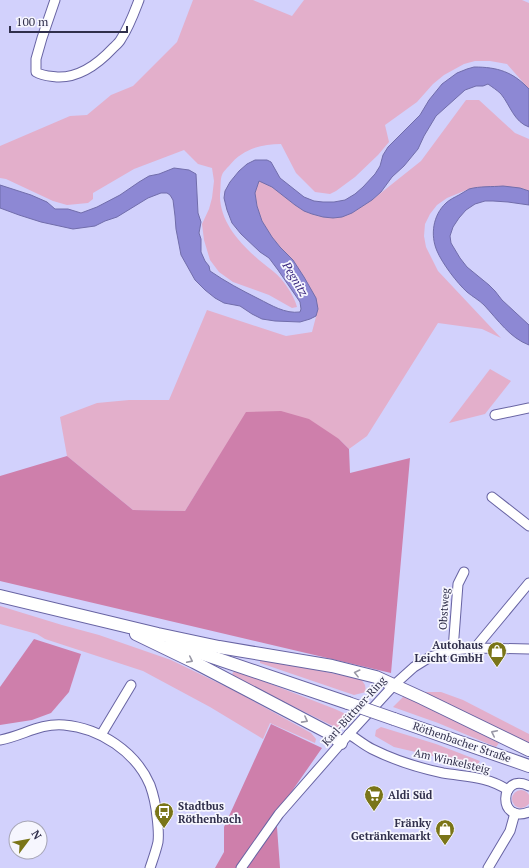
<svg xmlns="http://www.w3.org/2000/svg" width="529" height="868" font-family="'PT Serif',serif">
  <rect width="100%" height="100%" fill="#d2d1fc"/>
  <g fill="#e3afcb">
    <path d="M 193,0 L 253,0 L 292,16 L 304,0 L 522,0 L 529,3 L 529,89 L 507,64 L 490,61 L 475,61 L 464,64 L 444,75 L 433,84 L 417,102 L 385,125 L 389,142 L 378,155 L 355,177 L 336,191 L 330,194 L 315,192 L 296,173 L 281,144 C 261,144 242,149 229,166 C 227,168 223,172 222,175 C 220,179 221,189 220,194 C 219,223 243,247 264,264 C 267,267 271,269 274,272 C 283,279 294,295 297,307 L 292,308 L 269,295 L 233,282 L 219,272 L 210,260 L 204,240 L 202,224 L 209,209 L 212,198 L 214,181 L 212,168 L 198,164 L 184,150 L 134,169 L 93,193 L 93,199 L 88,203 L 67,205 L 53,201 L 6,179 L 0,178 L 0,146 L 70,116 L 87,115 L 111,95 L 133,86 L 177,42 Z"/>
    <polygon points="466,100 479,100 515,133 529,139 529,191 520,188 469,189 447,198 437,205 430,214 425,224 424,236 426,247 438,271 501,338 482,329 438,323 367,436 349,449 339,439 247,412 185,511 133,510 67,456 60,417 97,403 129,400 169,400 207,310 286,336 312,332 318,309 310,287 304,277 293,260 280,247 272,237 262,221 257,206 255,193 259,180 272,187 295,205 304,211 312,214 323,217 352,213 372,200 421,161"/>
    <polygon points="490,369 511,381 485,414 449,423"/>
    <polygon points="0,606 62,625 99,635 171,660 237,692 311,733 316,739 315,743 270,723 263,739 210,707 143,671 45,639 37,634 0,624"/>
    <polygon points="260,659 286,664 361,679 365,685 366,692 354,695 260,663"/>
    <polygon points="235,670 335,709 350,716 344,725 339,729 236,678 232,674"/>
    <polygon points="418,692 441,692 463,700 529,734 529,748"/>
    <polygon points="404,696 460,723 499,743 496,747 438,723 393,707"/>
    <polygon points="381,727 436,744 480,761 478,764 472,769 437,757 394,747 375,736 376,730"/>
    <circle cx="521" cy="799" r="9"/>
  </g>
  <g fill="#ce7fab">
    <polygon points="281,411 309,419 339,439 349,449 350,473 410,458 391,673 0,581 0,476 67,456 133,510 185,511 246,412"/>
    <polygon points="34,639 81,654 69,692 51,713 32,720 0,725 0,687"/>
    <polygon points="271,724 322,748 276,814 280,868 215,868 224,852 224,827"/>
  </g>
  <g fill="#8d88d4" stroke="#716dab">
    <path d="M 474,67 C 498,67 513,72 529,89 L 529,127 C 514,122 510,105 501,94 C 497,90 492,87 488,84 L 483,86 L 476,86 L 465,90 L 436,116 L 424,136 L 418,149 L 404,166 L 392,177 L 381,192 L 372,200 L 352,213 L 342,217 L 333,218 L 323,217 L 312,214 L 304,211 L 295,205 L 272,187 L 259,181 L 255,193 L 257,206 L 262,221 L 272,237 L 280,247 L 293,260 L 304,277 L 316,298 L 318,309 L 316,316 L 310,319 L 300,322 L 275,321 L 262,319 L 252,314 L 240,306 L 224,303 L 215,298 L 205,290 L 195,280 L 181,255 L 176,229 L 175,216 L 173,200 L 170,195 L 167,193 L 161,193 L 148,198 L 117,217 L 105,221 L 95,226 L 73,229 L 41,222 L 19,215 L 0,208 L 0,185 L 31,195 L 47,202 L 55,209 L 68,209 L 81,213 L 97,207 L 120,195 L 139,182 L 149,176 L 159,174 L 174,168 L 189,170 L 196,174 L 198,213 L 201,222 L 199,233 L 201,239 L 201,252 L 205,261 L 209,266 L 210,271 C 226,282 241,290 259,299 C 271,305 285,314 300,312 L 301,309 L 300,302 L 278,270 L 269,258 L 260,252 L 241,234 L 232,223 L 227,210 L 224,198 L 225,191 L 230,182 L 239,171 L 247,164 L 255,160 L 267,160 L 271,162 L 280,178 L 304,197 L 314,201 L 323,202 L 334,202 L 345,200 L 355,194 L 363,187 L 375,174 L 380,166 L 383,155 L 388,147 L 420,115 L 429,100 L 442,84 L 457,73 L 467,69 Z"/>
    <path d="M 503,186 L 520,188 L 529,191 L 529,205 L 508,202 L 493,201 L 485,201 L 475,204 L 466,210 L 459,218 L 453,227 L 450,236 L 451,243 L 460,258 L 467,267 L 489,285 L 495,291 L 502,300 L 529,325 L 529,345 C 510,338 498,320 484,305 C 479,300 473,297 467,292 C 457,283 442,263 437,251 C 430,235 433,215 446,203 C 449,200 455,197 459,195 C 462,193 466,191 469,189 C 480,186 492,187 503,186 Z"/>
  </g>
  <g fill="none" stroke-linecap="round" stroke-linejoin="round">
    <g stroke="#6864a3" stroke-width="11">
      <g id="street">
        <path d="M 55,0 L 42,38 L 36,59 L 36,72 C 42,76 49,76 57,77 C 79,78 98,64 113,48 C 115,46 119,43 121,39 C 129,27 134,13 139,0"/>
        <polyline points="495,415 529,408"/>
        <polyline points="492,497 529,526"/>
        <polyline points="475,648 529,583"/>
        <polyline points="453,650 458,584 464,572"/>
        <path d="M 349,734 C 357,739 364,745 372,749 C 394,760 419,768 443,773 C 467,777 486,776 508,790"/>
        <polyline points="101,735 131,685"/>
        <path d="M 0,740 C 23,736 39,723 64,725 C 100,728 136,752 150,785 C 154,796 156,806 157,817 C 158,825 159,834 158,842 C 156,851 153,859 150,868"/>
        <path d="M 529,786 C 499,771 497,825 529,812"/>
        <polyline points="241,868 279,814 349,734 394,685 414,667 430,657 453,650 475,648 529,649"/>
        <polyline points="488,868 510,831 515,813"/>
      </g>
    </g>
    <g stroke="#6864a3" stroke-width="14">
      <g id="secondary">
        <polyline points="0,596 158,634 219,647 332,666 376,677 422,698 529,750"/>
        <polyline points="136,634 194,662 331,734 341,743"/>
        <polyline points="171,643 348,703"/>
        <polyline points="394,719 529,766"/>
      </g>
    </g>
    <use href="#street" stroke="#fff" stroke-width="9"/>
    <use href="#secondary" stroke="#fff" stroke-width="12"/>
    <g stroke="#6864a3" stroke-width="14" stroke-linecap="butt">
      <polyline id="secondary-bridge" points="348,703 394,719"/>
    </g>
    <use href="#secondary-bridge" stroke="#fff" stroke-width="12"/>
  </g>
  <defs><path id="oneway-chevron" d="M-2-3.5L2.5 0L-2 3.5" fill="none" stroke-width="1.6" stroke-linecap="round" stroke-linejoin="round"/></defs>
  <g stroke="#9897a5">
    <use href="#oneway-chevron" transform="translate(190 660) rotate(26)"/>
    <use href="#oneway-chevron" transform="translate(357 673) rotate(-166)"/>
    <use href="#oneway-chevron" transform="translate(305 720) rotate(28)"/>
    <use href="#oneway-chevron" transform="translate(494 733) rotate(-154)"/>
  </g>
  <defs>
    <g id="shop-pin" transform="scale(1)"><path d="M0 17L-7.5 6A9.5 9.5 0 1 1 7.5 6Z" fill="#7a7518" stroke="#f6f6fe"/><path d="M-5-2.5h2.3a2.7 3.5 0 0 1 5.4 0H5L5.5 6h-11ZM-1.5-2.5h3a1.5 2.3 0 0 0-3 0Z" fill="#fff"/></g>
    <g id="supermarket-pin" transform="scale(1)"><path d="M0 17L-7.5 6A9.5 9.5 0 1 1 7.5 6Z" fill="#7a7518" stroke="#f6f6fe"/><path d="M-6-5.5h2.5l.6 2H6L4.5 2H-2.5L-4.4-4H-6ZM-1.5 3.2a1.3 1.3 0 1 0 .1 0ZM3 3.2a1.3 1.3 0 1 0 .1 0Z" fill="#fff"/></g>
    <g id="bus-pin" transform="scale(1)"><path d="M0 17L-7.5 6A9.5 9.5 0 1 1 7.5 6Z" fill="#7a7518" stroke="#f6f6fe"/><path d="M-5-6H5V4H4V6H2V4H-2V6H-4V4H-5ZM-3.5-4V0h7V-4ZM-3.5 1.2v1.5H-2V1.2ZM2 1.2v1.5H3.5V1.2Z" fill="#fff"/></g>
  </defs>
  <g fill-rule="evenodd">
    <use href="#shop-pin" x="497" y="651"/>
    <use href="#supermarket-pin" x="374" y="795"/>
    <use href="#bus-pin" x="164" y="812"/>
    <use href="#shop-pin" x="445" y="829"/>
  </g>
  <g text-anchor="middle" stroke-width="3.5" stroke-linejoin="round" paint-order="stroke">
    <g font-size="11" fill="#302f4b" stroke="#f6f6fe">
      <text transform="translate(444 609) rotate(-86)" y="4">Obstweg</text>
      <text transform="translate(354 711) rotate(-48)" y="4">Karl-Büttner-Ring</text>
      <text transform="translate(462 742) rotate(19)" y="4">Röthenbacher Straße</text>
      <text transform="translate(452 761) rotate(13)" y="4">Am Winkelsteig</text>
    </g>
    <g font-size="11" font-weight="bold" fill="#302f4b" stroke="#f6f6fe" text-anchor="end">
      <text x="483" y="649">Autohaus<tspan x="483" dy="13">Leicht GmbH</tspan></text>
      <text x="388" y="799" text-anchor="start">Aldi Süd</text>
      <text x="178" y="810" text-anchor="start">Stadtbus<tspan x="178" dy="13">Röthenbach</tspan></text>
      <text x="431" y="827">Fränky<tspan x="431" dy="13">Getränkemarkt</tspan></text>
    </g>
    <g font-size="12" font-style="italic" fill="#37247d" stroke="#f6f6fe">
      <text transform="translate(295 279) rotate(59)" y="4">Pegnitz</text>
    </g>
  </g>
  <g transform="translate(28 840) rotate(58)"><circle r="19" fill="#f6f6fe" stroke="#a7a6b6"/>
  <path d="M0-3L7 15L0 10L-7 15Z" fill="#7a7518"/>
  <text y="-6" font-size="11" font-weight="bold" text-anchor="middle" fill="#302f4b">N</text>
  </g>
  <path d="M10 26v6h117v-6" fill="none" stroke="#302f4b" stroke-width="2"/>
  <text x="16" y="26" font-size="12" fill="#302f4b" stroke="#f6f6fe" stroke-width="3" paint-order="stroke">100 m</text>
</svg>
